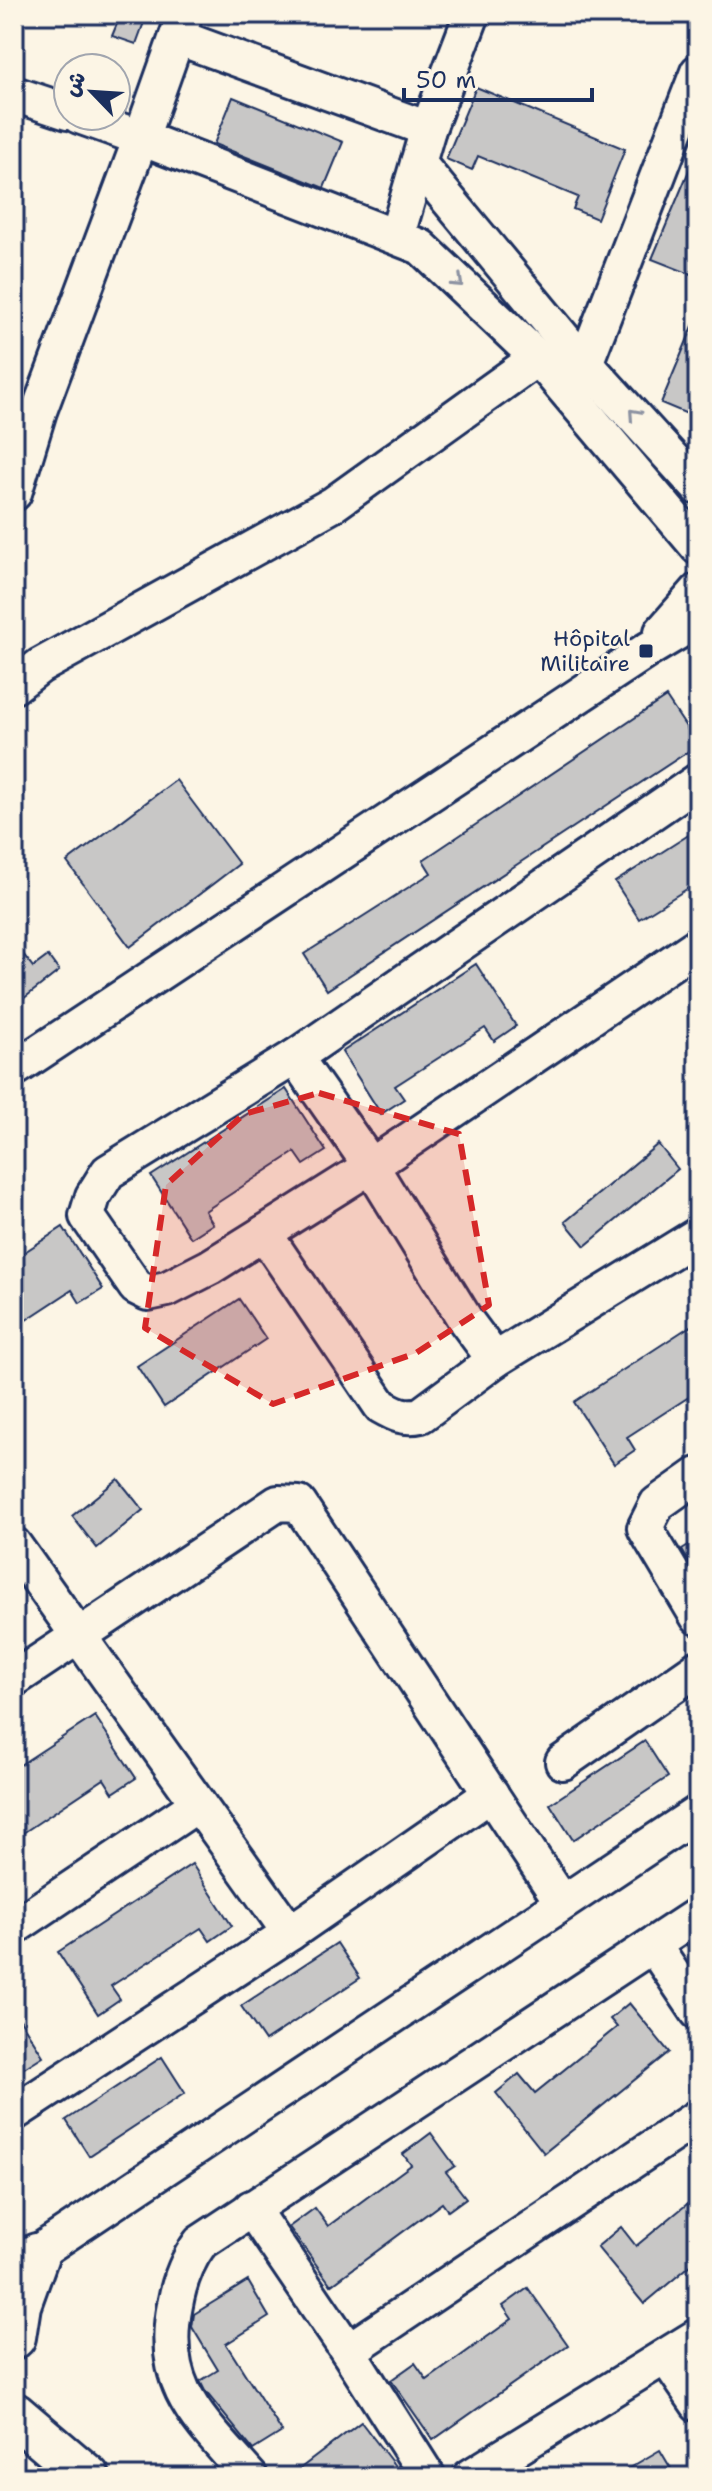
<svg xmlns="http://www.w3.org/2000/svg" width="712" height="2491" font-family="'Shantell Sans','Playpen Sans Arabic',sans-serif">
  <rect width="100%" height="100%" fill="#fcf5e5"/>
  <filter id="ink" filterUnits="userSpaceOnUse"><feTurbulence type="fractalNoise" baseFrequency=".0125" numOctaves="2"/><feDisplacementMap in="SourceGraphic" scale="16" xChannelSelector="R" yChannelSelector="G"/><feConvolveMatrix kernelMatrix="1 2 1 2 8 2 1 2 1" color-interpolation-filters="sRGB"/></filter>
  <g filter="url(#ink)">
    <g fill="#c8c7c6" stroke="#1b2f5e" stroke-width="2">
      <polygon points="121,14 147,14 136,44 112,36"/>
      <polygon points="476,87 625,149 597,219 573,209 578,197 478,156 472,170 446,159"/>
      <polygon points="233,97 343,142 324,188 214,144"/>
      <polygon points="698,149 698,277 652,259"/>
      <polygon points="698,314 698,402 692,416 661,403"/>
      <polygon points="666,697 698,745 327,990 304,954 431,873 423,860"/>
      <polygon points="176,780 239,864 130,947 67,862"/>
      <polygon points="698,829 698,882 639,919 615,882"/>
      <polygon points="14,942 33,967 48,956 59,971 14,1006"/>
      <polygon points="476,964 516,1026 494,1041 485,1028 395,1086 404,1099 381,1114 342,1052"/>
      <polygon points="286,1089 326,1151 304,1165 295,1152 205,1211 213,1224 191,1238 151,1176"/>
      <polygon points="658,1144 678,1169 585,1246 565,1222"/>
      <polygon points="63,1227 103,1289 80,1303 72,1290 14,1328 14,1259"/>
      <polygon points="239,1299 266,1339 164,1407 137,1366"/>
      <polygon points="698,1321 698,1391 627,1437 635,1450 614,1464 574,1402"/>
      <polygon points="118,1479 143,1510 97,1548 72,1516"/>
      <polygon points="698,1540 698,1578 682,1550"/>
      <polygon points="95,1716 136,1778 113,1793 104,1779 14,1839 14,1769"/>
      <polygon points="645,1741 668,1777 573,1840 550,1804"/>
      <polygon points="192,1864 232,1926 210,1941 201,1928 111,1986 120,1999 98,2014 58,1952"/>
      <polygon points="337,1943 360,1978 265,2041 241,2006"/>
      <polygon points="629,2003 669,2052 544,2153 496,2093 519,2074 535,2093 617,2027 610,2019"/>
      <polygon points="14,2010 43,2056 21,2070 14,2060"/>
      <polygon points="162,2057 185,2093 89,2156 66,2120"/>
      <polygon points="431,2133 455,2166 446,2172 466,2198 448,2211 442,2203 331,2285 289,2227 315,2208 328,2226 411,2165 403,2154"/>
      <polygon points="698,2195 698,2259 644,2304 597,2247 621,2227 636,2246"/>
      <polygon points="248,2281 269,2317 226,2344 282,2432 253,2450 205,2391 200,2381 218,2370 192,2327 194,2314"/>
      <polygon points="528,2288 568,2345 433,2440 391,2380 415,2363 427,2380 512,2319 503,2306"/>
      <polygon points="361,2422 395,2466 381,2477 289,2477"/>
      <polygon points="660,2450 676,2477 614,2477"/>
    </g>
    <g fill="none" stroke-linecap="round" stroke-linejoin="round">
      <g stroke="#1b2f5e" stroke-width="40">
        <g id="minor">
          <polyline points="185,14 141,138 421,247 541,361 698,547"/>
          <polyline points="177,37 428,129"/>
          <polyline points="14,94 68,112"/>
          <polyline points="418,163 572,349 698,487"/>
          <polyline points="397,235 428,129 472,14"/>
          <polyline points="586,361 698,72"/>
          <polyline points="14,493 39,411 141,138 79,116"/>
          <polyline points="662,632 698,591"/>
          <polyline points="14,686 40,666 332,505 526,366 572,349"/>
          <polyline points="698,781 295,1057 371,1166 466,1321 495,1360 698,1235"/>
          <polyline points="295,1057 108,1172 93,1196 87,1216 136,1287 148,1293 167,1289 210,1267 371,1166 698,945"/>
          <polyline points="14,1069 646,651 698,620"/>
          <path d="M 264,1233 L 381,1406 C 395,1414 404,1419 421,1415 L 495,1360"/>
          <polyline points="698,1475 657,1504 645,1528 698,1617"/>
          <polyline points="14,1545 290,1933 491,1794"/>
          <polyline points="14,1679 278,1503 299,1504 562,1902"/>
          <polyline points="563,1762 698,1668"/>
          <polyline points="14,1927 198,1804"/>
          <polyline points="653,1945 698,2012"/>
          <polyline points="14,2113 290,1933"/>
          <polyline points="251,2208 348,2351"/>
          <polyline points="16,2267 698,1813"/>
          <polyline points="666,2357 698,2404"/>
          <path d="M 250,2477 C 201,2421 158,2387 175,2305 C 179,2282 186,2262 200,2243 L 698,1915"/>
          <polyline points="428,2477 348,2351 698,2117"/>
          <polyline points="470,2477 698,2336"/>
        </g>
      </g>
      <g stroke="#1b2f5e" stroke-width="48">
        <g id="major">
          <polyline points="14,2337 19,2305 37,2255"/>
          <polyline points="14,2414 88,2477"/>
        </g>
      </g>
      <use href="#minor" stroke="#fcf5e5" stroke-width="34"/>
      <use href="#major" stroke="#fcf5e5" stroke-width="42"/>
    </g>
    <defs><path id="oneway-chevron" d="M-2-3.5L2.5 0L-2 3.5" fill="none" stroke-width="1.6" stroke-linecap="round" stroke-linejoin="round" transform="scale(2)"/></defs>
    <g stroke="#8c92a2">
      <use href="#oneway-chevron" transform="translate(458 282) rotate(43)"/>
      <use href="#oneway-chevron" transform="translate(634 414) rotate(-132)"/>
    </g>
  </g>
  <path fill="#d62828" fill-opacity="0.2" stroke="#d62828" stroke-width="6" stroke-dasharray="16 10" stroke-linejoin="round" d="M 319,1093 L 459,1134 L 489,1305 L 416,1353 L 273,1404 L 145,1328 L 166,1185 L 244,1114 Z"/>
  <rect fill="#1b2f5e" stroke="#fcf5e5" stroke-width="3" x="638" y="643" width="16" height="16" rx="4"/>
  <g text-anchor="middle" stroke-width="6" stroke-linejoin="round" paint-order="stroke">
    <g font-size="22" fill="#1b2f5e" stroke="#fcf5e5" text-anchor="end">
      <text x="630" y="646">Hôpital<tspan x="630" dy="25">Militaire</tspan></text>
    </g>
  </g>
  <rect width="712" height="2491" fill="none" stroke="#fcf5e5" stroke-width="48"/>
  <rect x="24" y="24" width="664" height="2443" fill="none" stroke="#1b2f5e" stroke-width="3" filter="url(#ink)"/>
  <g transform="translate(92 92) rotate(295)"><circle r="38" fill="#fcf5e5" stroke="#a2a6af" stroke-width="2"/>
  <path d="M0-6L14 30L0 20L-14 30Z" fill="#1b2f5e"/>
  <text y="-12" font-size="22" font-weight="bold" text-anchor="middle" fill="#1b2f5e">ش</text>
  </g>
  <path d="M404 88v12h188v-12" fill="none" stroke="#1b2f5e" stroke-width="4"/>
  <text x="416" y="88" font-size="24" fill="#1b2f5e" stroke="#fcf5e5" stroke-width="6" paint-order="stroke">50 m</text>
</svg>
